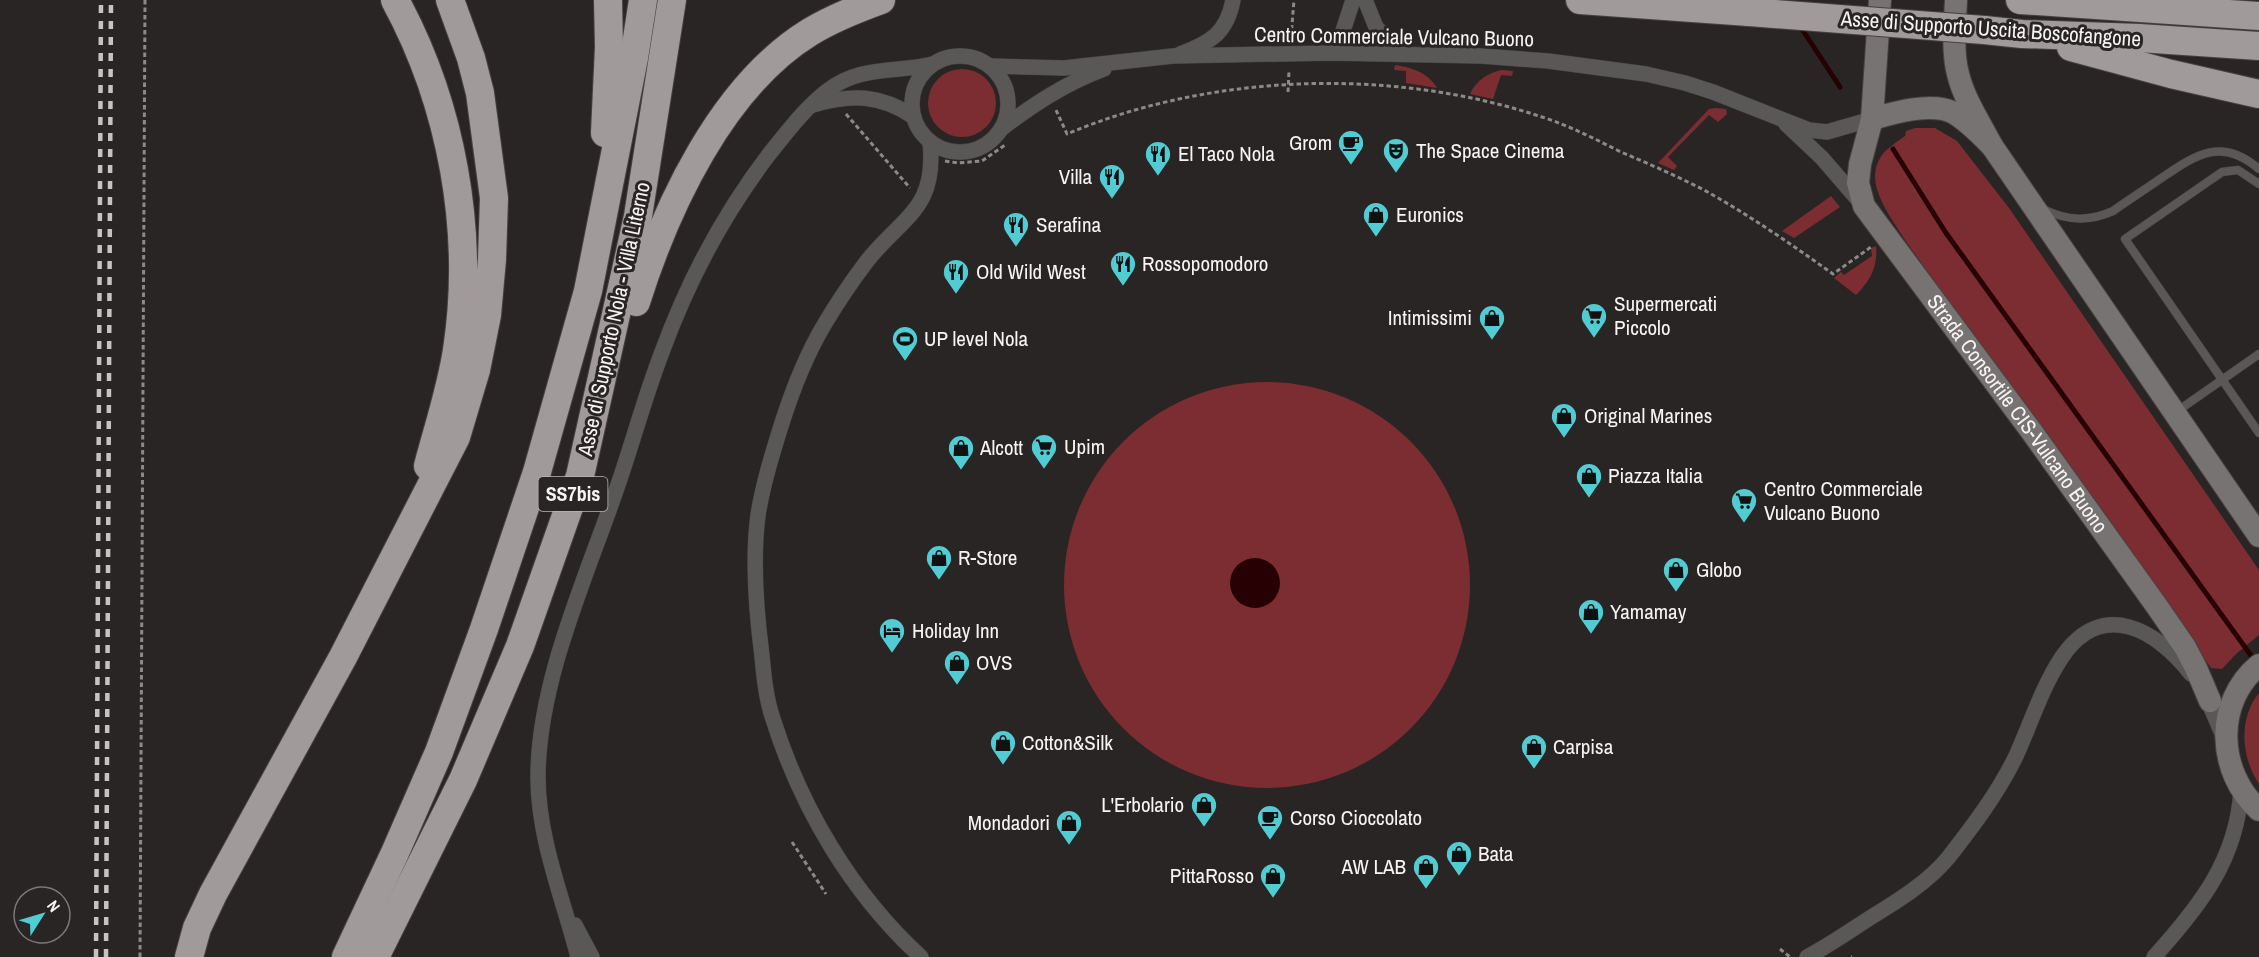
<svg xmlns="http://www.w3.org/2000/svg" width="2259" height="957" font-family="'Archivo Narrow',sans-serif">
  <rect width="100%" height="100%" fill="#2a2525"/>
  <g fill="#7c2d31">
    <path d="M 1395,65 C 1413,68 1427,72 1437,88 L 1406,83 L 1406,71 L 1394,70 Z"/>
    <circle cx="962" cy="103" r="34"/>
    <path d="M 1502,70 L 1513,71 L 1512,76 L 1501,75 L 1493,99 L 1470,94 C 1476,81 1487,73 1502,70 Z"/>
    <polygon points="1716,108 1726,109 1727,114 1718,122 1709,115 1668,157 1677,166 1674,170 1658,163 1709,109"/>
    <path d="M 1915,128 L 1935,128 L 1957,141 L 2009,208 L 2259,570 L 2259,635 L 2236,654 L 2222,669 L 2211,668 L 1905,240 C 1891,217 1864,185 1880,158 C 1885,149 1897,142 1905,136 L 1906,131 Z"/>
    <polygon points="1831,196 1840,207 1794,238 1782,231"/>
    <path d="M 1876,246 C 1878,267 1870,281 1856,295 L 1834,278 L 1841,272 L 1844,275 L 1872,256 L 1871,248 Z"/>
    <circle cx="1267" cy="585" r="203"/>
    <path d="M 2259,693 L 2259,784 C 2241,757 2238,719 2259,693 Z"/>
  </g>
  <circle fill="#270004" cx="1255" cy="583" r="25"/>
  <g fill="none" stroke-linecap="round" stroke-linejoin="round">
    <g stroke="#270004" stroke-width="5">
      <polyline points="1800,26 1840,87"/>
      <polyline points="1893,149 1946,233 2255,661"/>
    </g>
    <g stroke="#474242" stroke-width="9">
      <g id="lane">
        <polyline points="2259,184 2238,170 2222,172 2125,239 2259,433"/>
        <path d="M 2043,209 C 2067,221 2089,222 2113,211 C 2130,199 2147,188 2163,177 C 2197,154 2222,137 2259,169"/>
        <polyline points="2176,412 2259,354"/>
      </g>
    </g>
    <g stroke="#474242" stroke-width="16">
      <g id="street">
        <polyline points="1365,0 1376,27 1401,54"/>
        <polyline points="1331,53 1341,37 1353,0"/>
        <path d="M 1180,54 C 1210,43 1227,33 1233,0"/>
        <circle cx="960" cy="104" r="48"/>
        <polyline points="990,66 1064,68 1173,56 1331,53 1481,56 1548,61 1646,74 1685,83 1713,92 1809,130 1827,132 1872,119"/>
        <path d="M 813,105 C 851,94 880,94 914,117"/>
        <polyline points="1786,124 1822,158 1860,202"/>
        <path d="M 1001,129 C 1034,104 1066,83 1104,69"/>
        <polyline points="2205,694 2224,738"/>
        <polyline points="575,925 592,957"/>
        <path d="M 578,957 C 563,898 538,839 538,777 C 538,686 582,587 612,502 C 630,453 643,401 662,352 C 688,281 724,213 770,153 C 788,131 805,108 827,91 C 859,65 896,73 933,64"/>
        <path d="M 921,957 C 852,894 801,808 773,719 C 766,699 764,677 762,656 C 756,610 752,561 758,515 C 763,484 772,455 781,426 C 792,391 805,357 824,325 C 837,303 852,281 867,261 C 903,216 937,209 930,142"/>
        <path d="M 1807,957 C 1830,945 1851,930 1873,916 C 1899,900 1928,882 1948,858 C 1973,826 1998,793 2016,756 C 2031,723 2042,687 2062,657 C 2102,598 2157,630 2191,674"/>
        <path d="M 2154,957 C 2199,907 2237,860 2241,790"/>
      </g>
    </g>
    <g stroke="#474242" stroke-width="24">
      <g id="secondary">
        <path d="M 1956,0 C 1955,24 1952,51 1958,74 C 1964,99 1980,123 1992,146 L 2259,536"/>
        <polyline points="1872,119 1880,0"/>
        <path id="s1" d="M 1992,146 C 1980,134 1967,120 1952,112 C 1931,102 1893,113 1872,119 L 1860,164 L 1858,183 L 1864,206 L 2032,432 L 2156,605 L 2185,647 L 2196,668 L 2210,701"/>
        <path d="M 2259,665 C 2214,702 2217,772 2259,810"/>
      </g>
    </g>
    <g stroke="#474242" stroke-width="30">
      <g id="highway">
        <path d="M 395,0 C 452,105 475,232 457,350 C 451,389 438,428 428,466"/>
        <polyline points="1580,0 1749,12"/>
        <polyline points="2020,0 2259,16"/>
        <polyline points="1984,30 2022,34 2139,38 2259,46"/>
        <polyline points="2071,47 2171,74 2259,94"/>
        <polyline points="605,133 609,47 608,0"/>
        <path d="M 636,302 C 666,207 722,86 810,32 C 833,18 856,9 881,0"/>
        <polyline points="189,957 197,928 213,894 343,657 456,437 476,370 487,315 492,259 494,198 480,93 471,58 450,0"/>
        <polyline points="346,957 394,855 439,752 484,629 537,472 588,291 634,58 643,0"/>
        <polyline points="375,957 463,780 520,646 580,476 638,216 672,0"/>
      </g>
    </g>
    <g stroke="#8d8989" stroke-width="3" stroke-dasharray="4.5 3" stroke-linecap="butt">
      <polyline points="1291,37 1294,0"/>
      <polyline points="1288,92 1289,71"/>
      <path d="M 1056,110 L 1067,134 C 1211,73 1393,67 1542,117 C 1570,126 1595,139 1621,152 C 1649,164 1677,176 1704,190 C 1749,215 1791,244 1833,274 L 1871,247"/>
      <polyline points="846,114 910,188"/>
      <polyline points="945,161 958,163 982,161 1005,145"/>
      <polyline points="792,842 826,894"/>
      <polyline points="1780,949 1790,957"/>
      <polyline points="140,957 145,0"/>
      <polyline points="1851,957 1852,957"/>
    </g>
    <use href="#lane" stroke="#5a5757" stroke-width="8"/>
    <use href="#street" stroke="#5a5757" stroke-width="15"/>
    <use href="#secondary" stroke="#777372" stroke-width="22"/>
    <use href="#highway" stroke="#a19a9a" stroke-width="28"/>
    <g stroke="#c7c3c3" stroke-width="4.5" stroke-dasharray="8 8" stroke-linecap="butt">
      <polyline points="96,957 101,0"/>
      <polyline points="106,957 111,0"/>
    </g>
    <g stroke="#474242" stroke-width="30" stroke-linecap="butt">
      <polyline id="highway-bridge" points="1749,12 1984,30"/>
    </g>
    <use href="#highway-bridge" stroke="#a19a9a" stroke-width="28"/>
  </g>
  <defs>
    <g id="cafe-pin" transform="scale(1.35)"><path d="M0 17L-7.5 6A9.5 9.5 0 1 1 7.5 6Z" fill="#51ccd2" stroke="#2a2525"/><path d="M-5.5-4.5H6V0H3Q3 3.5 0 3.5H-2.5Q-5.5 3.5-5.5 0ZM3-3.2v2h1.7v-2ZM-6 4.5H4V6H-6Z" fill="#111"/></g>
    <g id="theatre-pin" transform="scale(1.35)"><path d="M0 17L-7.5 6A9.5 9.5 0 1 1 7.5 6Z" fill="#51ccd2" stroke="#2a2525"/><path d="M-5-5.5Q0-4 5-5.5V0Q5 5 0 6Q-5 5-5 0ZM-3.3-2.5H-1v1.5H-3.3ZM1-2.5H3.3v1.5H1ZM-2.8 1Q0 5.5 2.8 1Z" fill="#111"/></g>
    <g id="restaurant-pin" transform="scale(1.35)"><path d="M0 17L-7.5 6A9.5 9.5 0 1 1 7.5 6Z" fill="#51ccd2" stroke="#2a2525"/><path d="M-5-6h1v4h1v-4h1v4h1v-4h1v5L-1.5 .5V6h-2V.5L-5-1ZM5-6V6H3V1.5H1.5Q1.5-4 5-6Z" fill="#111"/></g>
    <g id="shop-pin" transform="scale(1.35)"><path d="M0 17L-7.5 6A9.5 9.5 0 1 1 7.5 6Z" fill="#51ccd2" stroke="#2a2525"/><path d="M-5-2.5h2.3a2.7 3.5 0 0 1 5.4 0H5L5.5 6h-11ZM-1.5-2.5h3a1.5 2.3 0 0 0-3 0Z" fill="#111"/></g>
    <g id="supermarket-pin" transform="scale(1.35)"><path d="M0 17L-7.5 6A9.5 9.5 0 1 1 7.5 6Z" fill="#51ccd2" stroke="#2a2525"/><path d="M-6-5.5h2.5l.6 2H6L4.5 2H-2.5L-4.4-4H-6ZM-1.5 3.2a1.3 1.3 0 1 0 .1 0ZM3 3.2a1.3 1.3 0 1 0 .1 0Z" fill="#111"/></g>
    <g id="stadium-pin" transform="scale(1.35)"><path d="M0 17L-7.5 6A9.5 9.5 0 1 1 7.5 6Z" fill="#51ccd2" stroke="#2a2525"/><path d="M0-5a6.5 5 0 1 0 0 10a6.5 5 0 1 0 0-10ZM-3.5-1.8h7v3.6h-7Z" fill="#111"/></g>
    <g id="hotel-pin" transform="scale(1.35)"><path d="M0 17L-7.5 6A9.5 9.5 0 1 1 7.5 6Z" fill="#51ccd2" stroke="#2a2525"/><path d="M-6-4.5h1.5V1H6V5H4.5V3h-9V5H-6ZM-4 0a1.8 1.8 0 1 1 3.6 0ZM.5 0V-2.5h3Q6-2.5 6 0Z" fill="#111"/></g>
  </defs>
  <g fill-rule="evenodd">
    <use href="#cafe-pin" x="1351" y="143"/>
    <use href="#theatre-pin" x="1396" y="151"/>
    <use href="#restaurant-pin" x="1158" y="154"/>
    <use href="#restaurant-pin" x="1112" y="177"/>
    <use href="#shop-pin" x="1376" y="215"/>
    <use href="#restaurant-pin" x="1016" y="225"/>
    <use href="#restaurant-pin" x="1123" y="264"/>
    <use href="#restaurant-pin" x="956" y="272"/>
    <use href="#supermarket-pin" x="1594" y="316"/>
    <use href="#shop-pin" x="1492" y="318"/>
    <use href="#stadium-pin" x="905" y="339"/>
    <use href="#shop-pin" x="1564" y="416"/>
    <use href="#supermarket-pin" x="1044" y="447"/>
    <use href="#shop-pin" x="961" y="448"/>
    <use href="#shop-pin" x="1589" y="476"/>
    <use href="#supermarket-pin" x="1744" y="501"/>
    <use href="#shop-pin" x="939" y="558"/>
    <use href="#shop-pin" x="1676" y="570"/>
    <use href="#shop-pin" x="1591" y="612"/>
    <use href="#hotel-pin" x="892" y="631"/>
    <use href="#shop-pin" x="957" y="663"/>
    <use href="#shop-pin" x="1003" y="743"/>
    <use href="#shop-pin" x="1534" y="747"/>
    <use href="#shop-pin" x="1204" y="805"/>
    <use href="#cafe-pin" x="1270" y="818"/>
    <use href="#shop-pin" x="1069" y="823"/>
    <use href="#shop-pin" x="1459" y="854"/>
    <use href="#shop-pin" x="1426" y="867"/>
    <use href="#shop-pin" x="1273" y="876"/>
  </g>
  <g text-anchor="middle" stroke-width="6" stroke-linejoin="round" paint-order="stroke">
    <rect fill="#2a2525" stroke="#bab6b6" stroke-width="1.5" x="538.5" y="477" width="69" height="34" rx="4.5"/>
    <g font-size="20" font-weight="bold" fill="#f7f4f4">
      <text x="573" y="501">SS7bis</text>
    </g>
    <g font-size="21" fill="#f7f4f4" stroke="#2a2525">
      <text transform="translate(1991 29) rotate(4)" y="7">Asse di Supporto Uscita Boscofangone</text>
      <text transform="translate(1394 37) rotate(1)" y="7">Centro Commerciale Vulcano Buono</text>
      <text transform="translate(614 319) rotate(-78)" y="7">Asse di Supporto Nola - Villa Literno</text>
      <text dy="7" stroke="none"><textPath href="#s1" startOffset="482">Strada Consortile CIS-Vulcano Buono</textPath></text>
    </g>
    <g font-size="21" fill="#f7f4f4" stroke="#2a2525" text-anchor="start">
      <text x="1332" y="150" text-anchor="end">Grom</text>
      <text x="1416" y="158">The Space Cinema</text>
      <text x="1178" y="161">El Taco Nola</text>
      <text x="1092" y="184" text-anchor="end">Villa</text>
      <text x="1396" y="222">Euronics</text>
      <text x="1036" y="232">Serafina</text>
      <text x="1142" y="271">Rossopomodoro</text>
      <text x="976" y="279">Old Wild West</text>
      <text x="1614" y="311">Supermercati<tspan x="1614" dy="24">Piccolo</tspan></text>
      <text x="1472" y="325" text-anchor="end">Intimissimi</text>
      <text x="924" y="346">UP level Nola</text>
      <text x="1584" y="423">Original Marines</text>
      <text x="1064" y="454">Upim</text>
      <text x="980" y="455">Alcott</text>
      <text x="1608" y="483">Piazza Italia</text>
      <text x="1764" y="496">Centro Commerciale<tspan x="1764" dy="24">Vulcano Buono</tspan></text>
      <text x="958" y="565">R-Store</text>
      <text x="1696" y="577">Globo</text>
      <text x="1610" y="619">Yamamay</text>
      <text x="912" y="638">Holiday Inn</text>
      <text x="976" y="670">OVS</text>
      <text x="1022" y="750">Cotton&amp;Silk</text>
      <text x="1553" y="754">Carpisa</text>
      <text x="1184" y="812" text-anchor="end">L'Erbolario</text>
      <text x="1290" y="825">Corso Cioccolato</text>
      <text x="1050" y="830" text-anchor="end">Mondadori</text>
      <text x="1478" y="861">Bata</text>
      <text x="1406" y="874" text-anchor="end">AW LAB</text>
      <text x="1254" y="883" text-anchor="end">PittaRosso</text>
    </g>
  </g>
  <g transform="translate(42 915) rotate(53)"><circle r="28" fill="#2a2525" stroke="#7c7878" stroke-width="1.5"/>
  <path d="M0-4.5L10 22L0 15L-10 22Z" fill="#51ccd2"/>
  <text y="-9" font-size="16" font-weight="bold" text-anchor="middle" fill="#f7f4f4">N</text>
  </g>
</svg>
